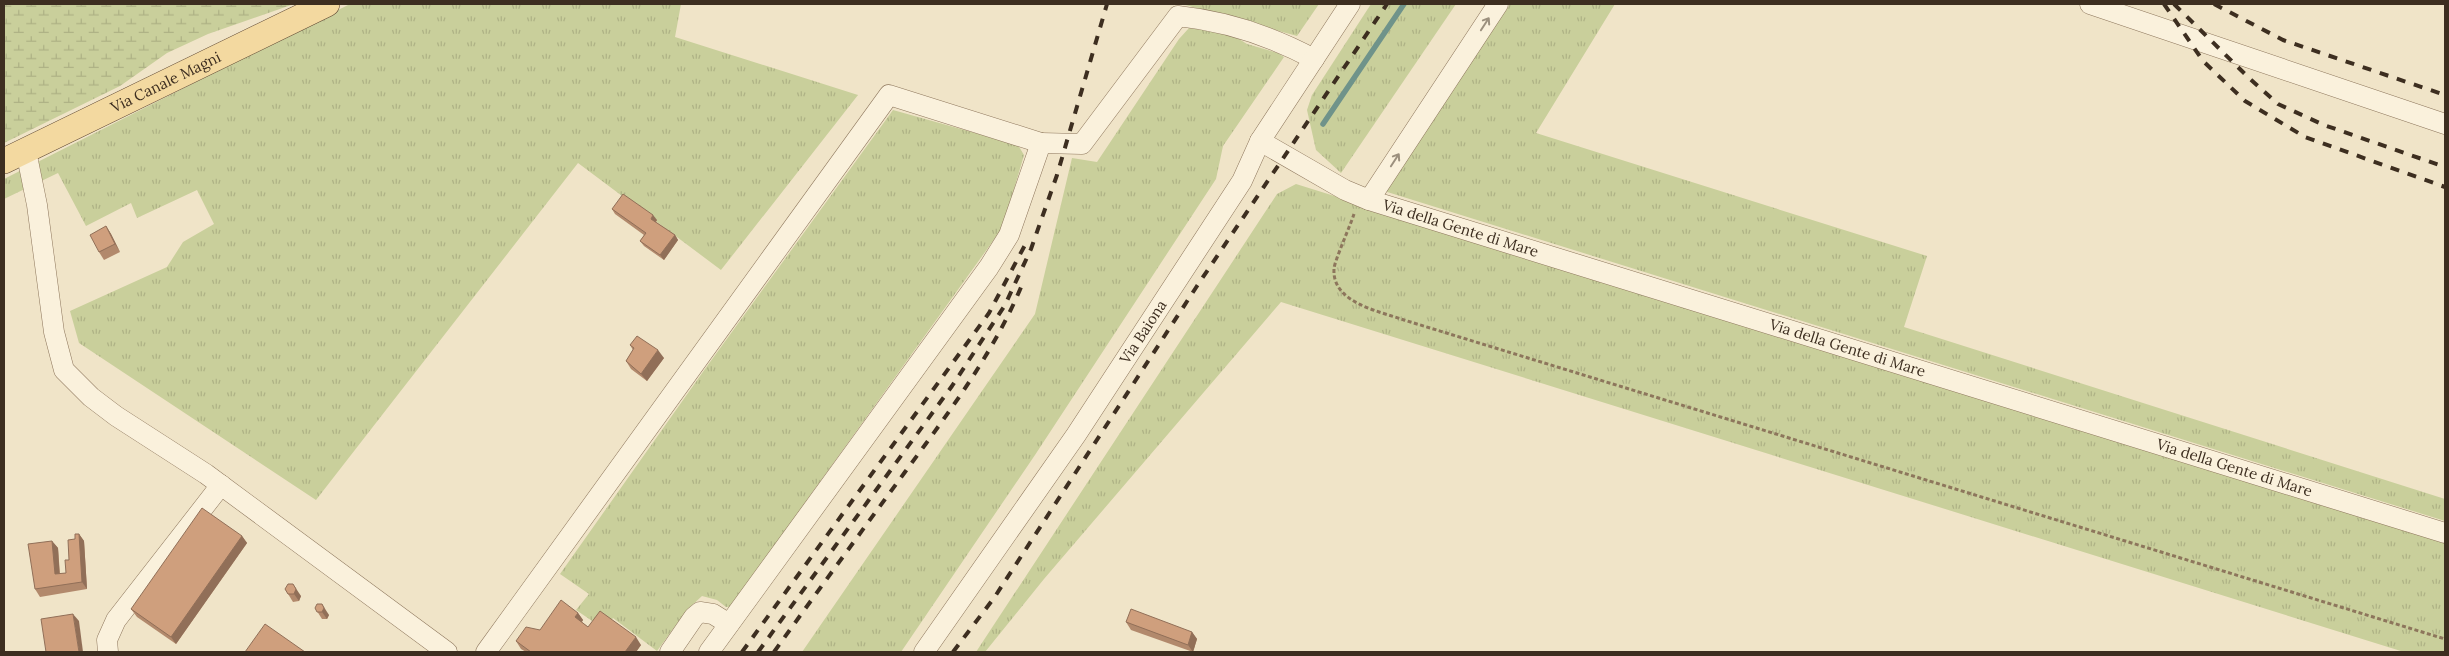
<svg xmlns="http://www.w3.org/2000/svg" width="2449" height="656" font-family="Lora,serif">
  <defs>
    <pattern id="grass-tufts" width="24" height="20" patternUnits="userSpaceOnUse" patternTransform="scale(1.25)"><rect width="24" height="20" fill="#c9cf9b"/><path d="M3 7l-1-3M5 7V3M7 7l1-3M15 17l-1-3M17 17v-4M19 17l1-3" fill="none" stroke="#aeb285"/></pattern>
    <pattern id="wetland-marsh" width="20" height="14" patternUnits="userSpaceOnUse" patternTransform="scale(1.25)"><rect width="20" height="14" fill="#c9cf9b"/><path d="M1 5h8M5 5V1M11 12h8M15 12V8" fill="none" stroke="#aeb285"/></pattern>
  </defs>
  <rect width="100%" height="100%" fill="#f0e4c8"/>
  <g fill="url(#grass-tufts)">
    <polygon points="350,4 681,4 675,37 858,95 721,270 578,163 316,500 79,343 70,311 167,267 183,242 214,224 197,190 137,218 131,203 86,226 58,173 4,199 4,179"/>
    <polygon points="1182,4 1319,4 1297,36"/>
    <polygon points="1371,4 1456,4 1341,173 1316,150 1307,110 1312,95"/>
    <polygon points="1510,4 1615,4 1536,133 1927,256 1904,327 2445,499 2445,521 1384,191"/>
    <polygon points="1189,28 1231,34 1247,44 1278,53 1284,57 1223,146 1216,179 1035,455 901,652 802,652 1035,314 1072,158 1097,162 1179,39"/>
    <polygon points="893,110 1018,145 1024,155 1003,227 809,497 739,606 726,607 717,600 702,596 687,610 657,651 613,618 604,629 576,610 589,594 560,574 705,369"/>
    <polygon points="1296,184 2445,543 2445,652 2404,652 1281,302 1044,579 985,652 976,652 1277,194"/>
  </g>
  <polygon fill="url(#wetland-marsh)" points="4,4 294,4 208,34 167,53 120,86 4,143"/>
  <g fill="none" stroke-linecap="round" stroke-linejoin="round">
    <polyline stroke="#6f938a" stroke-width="5.5" points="1323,124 1404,4"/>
    <g stroke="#8d765c" stroke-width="21">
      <g id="minor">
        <polyline points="2090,4 2445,124"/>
        <path id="s1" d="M 1260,141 L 1345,190 L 1369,200 L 2445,533"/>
        <polyline points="26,151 37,205 54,332 64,370 91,397 116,416 206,474 447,652"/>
        <polyline points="1369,200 1498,4"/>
        <polyline points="108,652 107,640 116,620 221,485"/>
        <polyline points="486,652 889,95 1041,143"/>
        <polyline points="670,652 694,617 700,612 713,614 729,624"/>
        <path d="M 709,652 L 989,267 L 1009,235 L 1041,143 L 1082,144 L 1178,16 C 1225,21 1273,37 1314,59"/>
        <path id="s2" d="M 924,652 L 1076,435 L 1242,181 L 1260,141 L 1350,4"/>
      </g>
    </g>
    <g stroke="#5b4430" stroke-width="26">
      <g id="major">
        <path id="s3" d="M 4,161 L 327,4"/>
      </g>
    </g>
    <path stroke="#8d765c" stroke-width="3" stroke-dasharray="4 2.5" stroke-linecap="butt" d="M 1354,214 C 1351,224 1334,262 1334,269 C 1332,303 1379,311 1404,320 L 2445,639"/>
    <use href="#minor" stroke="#faf1dc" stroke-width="20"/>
    <use href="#major" stroke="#f3d9a0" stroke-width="25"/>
    <g stroke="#3d2e20" stroke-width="4" stroke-dasharray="9 9" stroke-linecap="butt">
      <polyline points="2164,4 2203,61 2245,101 2305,137 2445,187"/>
      <polyline points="2174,4 2250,79 2278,104 2324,125 2445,167"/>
      <polyline points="2214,4 2283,40 2445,95"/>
      <polyline points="742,652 989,313 1025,245"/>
      <polyline points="758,652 952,386 1005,305 1031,249 1057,175 1107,4"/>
      <path d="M 774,652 C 817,592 861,532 905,472 C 950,411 996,350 1024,280"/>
      <polyline points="953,652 994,598 1197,286 1387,4"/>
    </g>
  </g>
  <g fill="#b2896c">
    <polygon points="612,209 657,220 656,222 675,235 678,240 664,260 644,246 640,241 644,235 615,214"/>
    <polygon points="106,226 111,234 120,252 104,260 99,252"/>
    <polygon points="630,345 664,358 647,381 631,369 626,361 633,350"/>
    <polygon points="79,534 84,541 87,589 40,597 35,589 52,541 58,548 60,574 66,573 75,539"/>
    <polygon points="242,536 247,543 176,644 137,617 131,609"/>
    <polygon points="285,589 301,596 299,601 293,602"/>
    <polygon points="315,608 329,615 327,619 322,619"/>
    <polygon points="578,613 583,620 582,622 588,627 641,645 636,652 526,652 521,649 516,641"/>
    <polygon points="1126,622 1192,632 1197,639 1193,652 1131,630"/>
  </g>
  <g fill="#916f58">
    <polygon points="653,215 657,220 654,224 651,219"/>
    <polygon points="106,226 111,234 120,252 115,244"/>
    <polygon points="675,235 678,240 664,260 660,255"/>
    <polygon points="658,350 664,358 647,381 641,374"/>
    <polygon points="79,534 84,541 87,589 82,582"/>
    <polygon points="242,536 247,543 176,644 171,637"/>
    <polygon points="52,541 58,548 60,582 55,574"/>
    <polygon points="293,584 301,596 299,601 294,594"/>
    <polygon points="322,604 329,615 327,619 322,612"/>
    <polygon points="578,613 583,620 580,624 575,617"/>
    <polygon points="73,614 79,621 83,652 79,652"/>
    <polygon points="1192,632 1197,639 1193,652 1188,645"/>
    <polygon points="636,637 641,645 636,652 625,652"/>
  </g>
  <g fill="#cf9f7d" stroke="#916f58">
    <polygon points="623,194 653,215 651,219 675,235 660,255 640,241 646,233 612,209"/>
    <polygon points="106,226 115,244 99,252 90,235"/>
    <polygon points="637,336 658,350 641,374 626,361 634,348 630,345"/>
    <polygon points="202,508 242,536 171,637 131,609"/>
    <polygon points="75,534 79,534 82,582 35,589 28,544 52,541 55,574 66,573 65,560 69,560 68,540 75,539"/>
    <polygon points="288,584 293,584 296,589 294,594 288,594 285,589"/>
    <polygon points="561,600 578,613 575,617 588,627 600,611 636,637 625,652 531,652 516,641 526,627 540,630"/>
    <polygon points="317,604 322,604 324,608 322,612 317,612 315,608"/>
    <polygon points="1131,609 1192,632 1188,645 1126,622"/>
    <polygon points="73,614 79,652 46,652 41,619"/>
    <polygon points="265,624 305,652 245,652"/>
  </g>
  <defs><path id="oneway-shaft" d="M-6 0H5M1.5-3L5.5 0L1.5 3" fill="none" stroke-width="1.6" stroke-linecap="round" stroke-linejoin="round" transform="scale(1.25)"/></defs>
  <g stroke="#9c907e">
    <use href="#oneway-shaft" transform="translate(1485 24) rotate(-57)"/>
    <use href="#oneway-shaft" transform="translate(1395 160) rotate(-57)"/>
  </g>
  <g text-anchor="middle" stroke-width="4.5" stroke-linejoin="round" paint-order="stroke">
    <g font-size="15" fill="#3d2e20" stroke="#f7eed8">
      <text dy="5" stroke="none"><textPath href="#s3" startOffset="180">Via Canale Magni</textPath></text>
      <text dy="5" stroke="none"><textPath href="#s1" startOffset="220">Via della Gente di Mare</textPath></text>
      <text dy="5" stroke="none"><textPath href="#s2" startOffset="388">Via Baiona</textPath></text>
      <text dy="5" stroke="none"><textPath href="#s1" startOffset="625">Via della Gente di Mare</textPath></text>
      <text dy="5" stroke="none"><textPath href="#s1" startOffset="1030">Via della Gente di Mare</textPath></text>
    </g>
  </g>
  <rect width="2449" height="656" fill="none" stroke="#3d2e20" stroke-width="10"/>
</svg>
